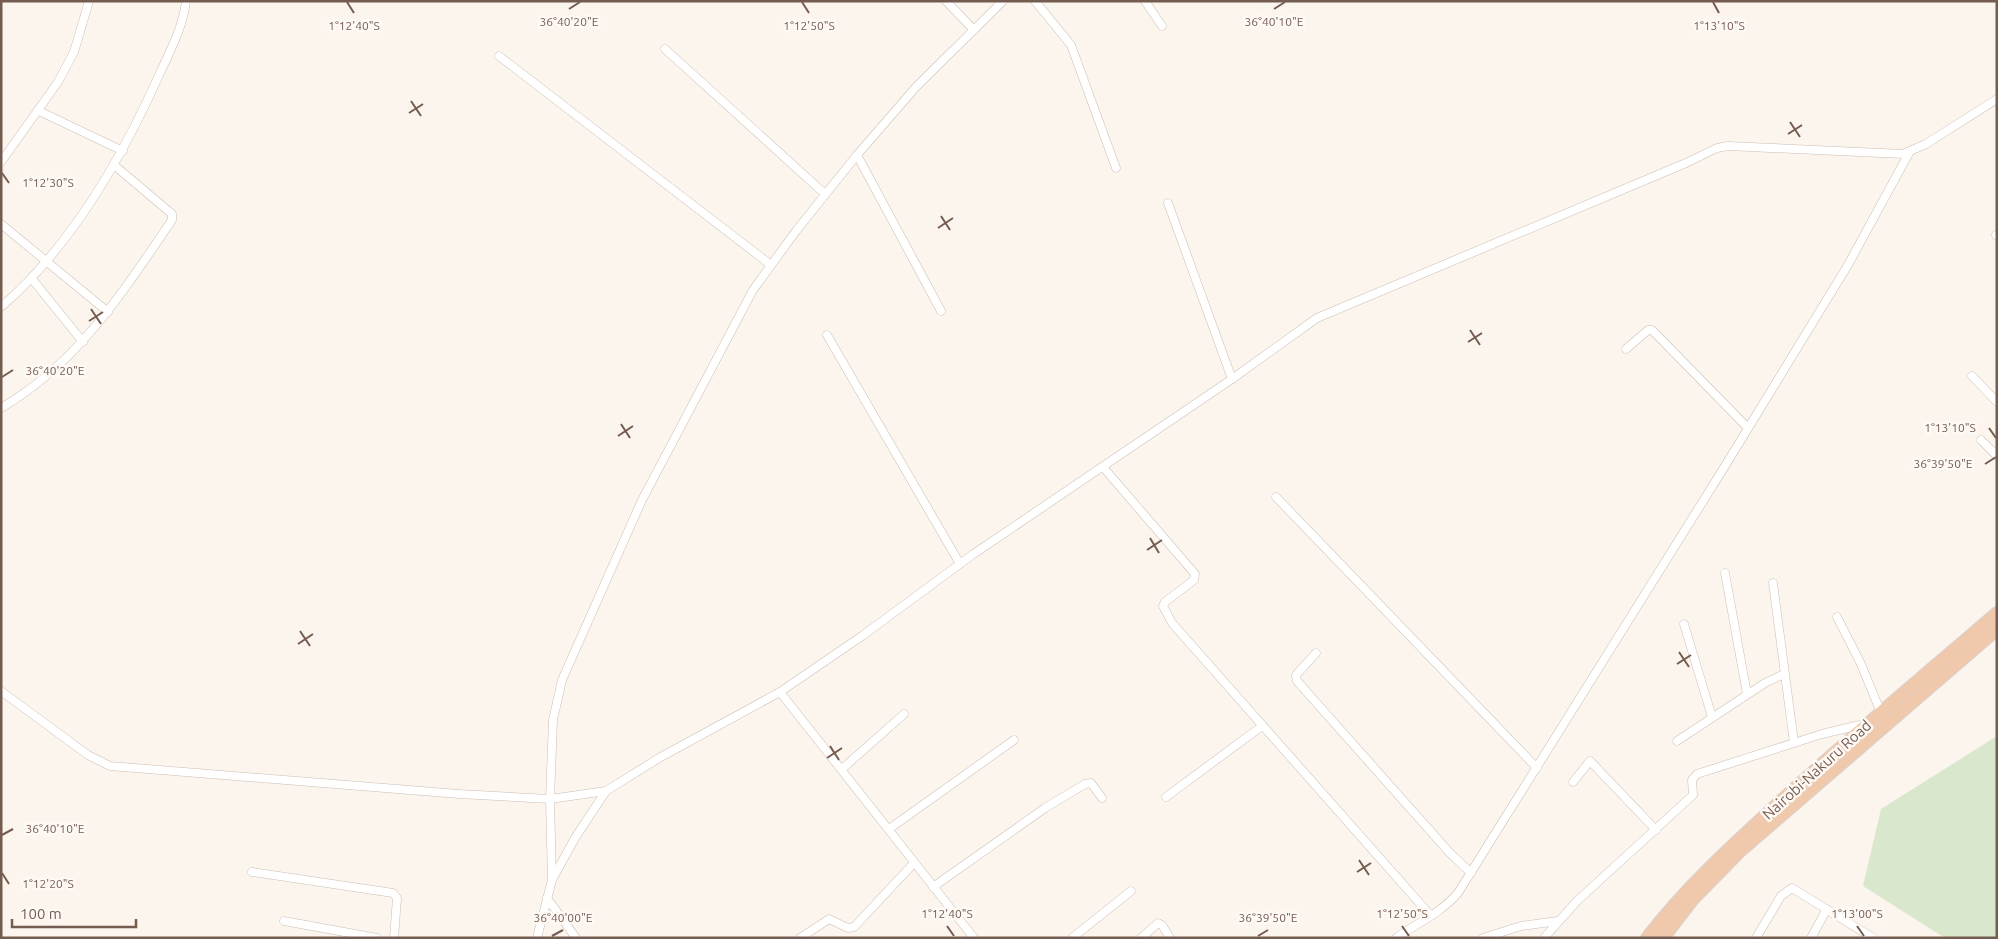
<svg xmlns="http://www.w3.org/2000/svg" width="1998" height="939" font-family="Ubuntu,sans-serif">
  <rect width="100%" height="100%" fill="#fbf5ed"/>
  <polygon fill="#d9e8cc" points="1997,736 1997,938 1945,938 1863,886 1881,809"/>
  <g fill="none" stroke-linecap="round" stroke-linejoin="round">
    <g stroke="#cdbdb3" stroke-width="9">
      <g id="minor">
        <polyline points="946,1 974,30"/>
        <polyline points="1035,1 1071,45 1116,168"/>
        <polyline points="1145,1 1162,26"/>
        <polyline points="665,49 825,194"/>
        <polyline points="499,56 771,265"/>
        <polyline points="39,111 123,151"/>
        <polyline points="857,155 941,311"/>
        <polyline points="1,162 58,82 74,52 89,1"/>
        <polyline points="1168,203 1232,379"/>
        <polyline points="1,224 108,312"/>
        <polyline points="1996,235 1997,235"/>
        <polyline points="32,279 83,342"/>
        <path d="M 1,307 C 71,247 123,156 160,73 C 171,49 183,27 186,1"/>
        <polyline points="827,335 960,564"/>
        <polyline points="1626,349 1648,330 1652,330 1748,428"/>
        <polyline points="1972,376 1997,402"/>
        <path d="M 1,408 C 79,362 122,293 172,220 L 172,214 L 114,165"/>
        <polyline points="1981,440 1997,456"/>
        <polyline points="1103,467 1195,574 1194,580 1165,602 1163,606 1172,623 1431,916"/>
        <polyline points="1276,497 1537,768"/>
        <polyline points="1725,573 1747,694"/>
        <polyline points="1773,583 1794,743"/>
        <polyline points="1837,617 1861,664 1881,713"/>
        <polyline points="1684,624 1712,717"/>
        <polyline points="1316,653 1296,675 1297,681 1449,852 1471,873"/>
        <polyline points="1,691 88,755 110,766 459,794 550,799 606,791 659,758 780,692 974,938"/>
        <polyline points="780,692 862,636 972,555 1232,379 1317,318 1686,163 1717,148 1728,146 1903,154 1926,144 1997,99"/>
        <polyline points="1677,741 1765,683 1784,674"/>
        <polyline points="842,769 904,714"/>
        <polyline points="1573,782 1590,761 1656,830"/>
        <polyline points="1166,797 1262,726"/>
        <polyline points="889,829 1014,740"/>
        <polyline points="252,872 393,893 397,898 394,938"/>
        <polyline points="553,878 575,838 606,791"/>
        <polyline points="933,887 1045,808 1085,784 1091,783 1102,798"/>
        <polyline points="547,898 576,938"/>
        <polyline points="284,921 377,938"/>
        <polyline points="537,938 552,880 550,799 553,720 562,680 642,500 753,290 796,231 857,155 916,87 1003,1"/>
        <polyline points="800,938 829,919 848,928 854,927 914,863"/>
        <polyline points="1072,938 1131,891"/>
        <polyline points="1141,938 1158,923 1162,925 1170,938"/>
        <path d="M 1396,938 C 1417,923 1441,913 1458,893 L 1725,466 L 1848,265 L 1909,153"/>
        <polyline points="1483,938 1521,926 1558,921"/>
        <polyline points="1544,938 1577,901 1693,795 1692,780 1697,774 1822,734 1864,724"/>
        <polyline points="1756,938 1781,896 1792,888 1873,938"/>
        <polyline points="1811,938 1827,909"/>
      </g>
    </g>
    <g stroke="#d8d1ce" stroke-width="14">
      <g id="trunk">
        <path d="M 1647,938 C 1687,886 1734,844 1782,800 C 1852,736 1925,675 1997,613"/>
        <polyline points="1663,938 1693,899 1739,852 1997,629"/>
      </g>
    </g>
    <use href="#minor" stroke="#fff" stroke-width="8"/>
    <use href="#trunk" stroke="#f0c8ac" stroke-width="12"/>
  </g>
  <path fill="none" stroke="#755c51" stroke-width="2" d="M 347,2 L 354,13M 802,2 L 809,13M 1713,2 L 1719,13M 569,9 L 580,2M 1274,9 L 1285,2M 411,101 L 421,116M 409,113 L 423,104M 1790,122 L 1800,137M 1788,134 L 1802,125M 2,173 L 9,183M 941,216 L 950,230M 938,228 L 953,218M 91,309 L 101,324M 89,321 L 103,312M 1470,330 L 1480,345M 1468,342 L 1482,333M 2,377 L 13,370M 621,424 L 630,438M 1989,428 L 1996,438M 618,436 L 633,426M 1985,464 L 1996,457M 1150,538 L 1159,553M 1147,550 L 1162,540M 300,631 L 310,646M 298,644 L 313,634M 1679,652 L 1689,667M 1677,664 L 1691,655M 830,746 L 839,760M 827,758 L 842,748M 2,835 L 13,829M 1359,860 L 1369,875M 1357,872 L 1371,863M 2,873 L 9,884M 947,926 L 954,936M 1402,926 L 1409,936M 1857,926 L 1864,936M 552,936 L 563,930M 1258,936 L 1268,930"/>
  <g text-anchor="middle" stroke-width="5" stroke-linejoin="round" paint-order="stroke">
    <g font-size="15" fill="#755c51" stroke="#fef9f4">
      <text transform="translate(1817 770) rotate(-42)" y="5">Nairobi-Nakuru Road</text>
    </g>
  </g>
  <g font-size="12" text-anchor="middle" fill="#755c51" stroke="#fef9f4" stroke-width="5" stroke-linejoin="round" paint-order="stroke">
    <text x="569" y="26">36°40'20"E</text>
    <text x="1274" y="26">36°40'10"E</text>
    <text x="354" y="30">1°12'40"S</text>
    <text x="809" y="30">1°12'50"S</text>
    <text x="1719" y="30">1°13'10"S</text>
    <text x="48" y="187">1°12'30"S</text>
    <text x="55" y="375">36°40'20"E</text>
    <text x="1950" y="432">1°13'10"S</text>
    <text x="1943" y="468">36°39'50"E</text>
    <text x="55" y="833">36°40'10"E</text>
    <text x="48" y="888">1°12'20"S</text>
    <text x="947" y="918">1°12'40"S</text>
    <text x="1402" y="918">1°12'50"S</text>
    <text x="1857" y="918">1°13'00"S</text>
    <text x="563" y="922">36°40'00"E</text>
    <text x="1268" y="922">36°39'50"E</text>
  </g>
  <rect width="1998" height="939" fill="none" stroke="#755c51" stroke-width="5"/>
  <path d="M12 919v8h124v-8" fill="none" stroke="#755c51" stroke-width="2.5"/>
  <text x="20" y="919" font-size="15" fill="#755c51" stroke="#fef9f4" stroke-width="4" paint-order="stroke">100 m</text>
</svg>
